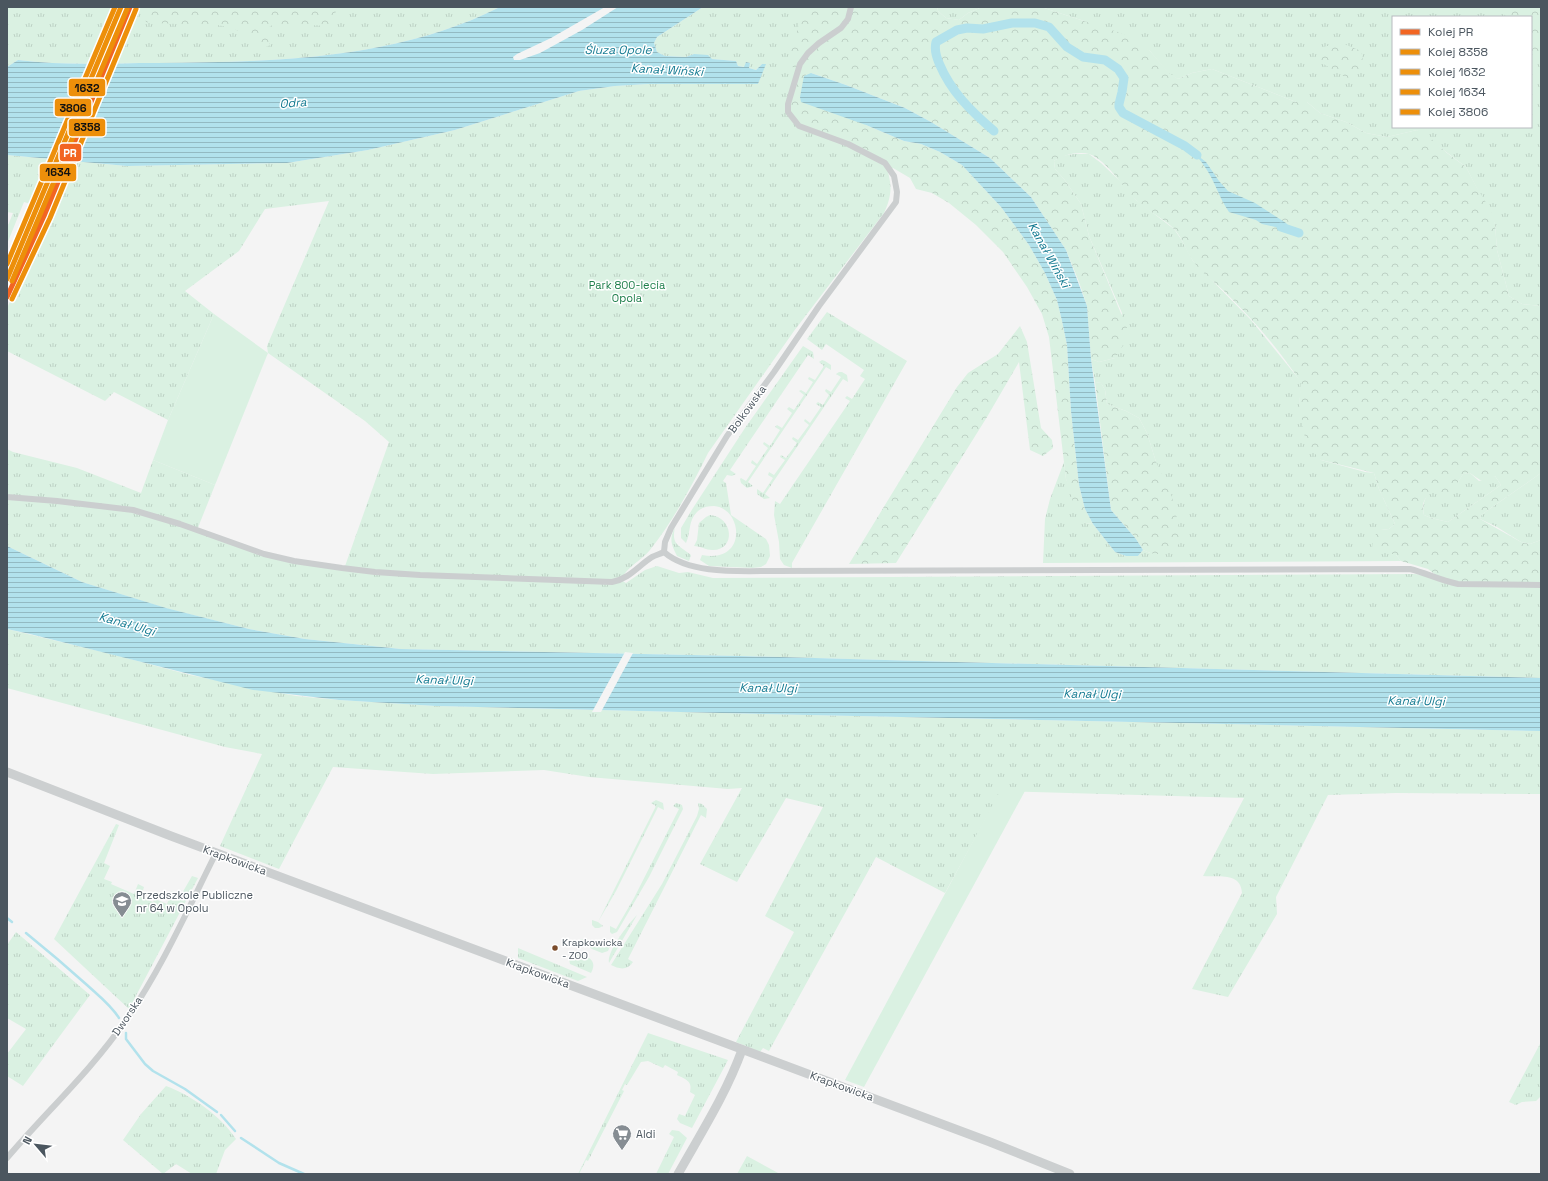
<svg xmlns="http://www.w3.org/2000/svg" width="1548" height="1181" font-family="'Space Grotesk',sans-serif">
  <defs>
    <pattern id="grass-tufts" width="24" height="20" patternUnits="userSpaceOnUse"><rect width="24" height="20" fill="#daf1e2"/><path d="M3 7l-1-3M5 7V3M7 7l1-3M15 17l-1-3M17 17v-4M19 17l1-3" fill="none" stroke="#bdd1c4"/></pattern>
    <pattern id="forest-crowns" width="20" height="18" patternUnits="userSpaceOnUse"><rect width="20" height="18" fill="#daf1e2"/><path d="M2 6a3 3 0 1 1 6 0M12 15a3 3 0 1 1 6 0" fill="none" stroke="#bdd1c4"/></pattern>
    <pattern id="water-rules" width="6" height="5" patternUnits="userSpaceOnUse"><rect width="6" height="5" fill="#b2e2ec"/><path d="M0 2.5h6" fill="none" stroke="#93bac2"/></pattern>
  </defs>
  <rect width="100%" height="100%" fill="#f4f4f4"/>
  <g fill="url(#grass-tufts)" fill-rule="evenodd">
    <path d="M 7,7 L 500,7 C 395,60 272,62 157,63 C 110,63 63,66 18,60 L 7,67 Z"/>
    <path d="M 703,7 L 805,7 L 796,74 L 788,104 L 885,163 C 892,182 893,194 884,213 L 794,331 L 708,453 C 692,486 673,521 650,550 C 641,561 626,567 621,580 L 626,583 L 645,570 L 657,566 L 679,573 L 688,572 L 713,578 L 1414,574 L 1541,585 L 1541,678 L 740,656 L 401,649 L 305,639 L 249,629 L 165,608 L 82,582 L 7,546 L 7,449 L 13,452 L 77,468 L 141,493 L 153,460 L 215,485 L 197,530 L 264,554 L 344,569 L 389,442 L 365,421 L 268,353 L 267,346 L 329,201 L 265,209 L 239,251 L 185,291 L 214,314 L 168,420 L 114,392 L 105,401 L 7,351 L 7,308 L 34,253 L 55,203 L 38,196 L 34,205 L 24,202 L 7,244 L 7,228 L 13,213 L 7,212 L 7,155 L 127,166 L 287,163 L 368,150 L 455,130 L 579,91 L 615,86 L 648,84 L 758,84 L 765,64 L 762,64 L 756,70 L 749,68 L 750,63 L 746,62 L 745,67 L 738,66 L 736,61 L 712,59 L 694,54 L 686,57 L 665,56 L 657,52 L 654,43 L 657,37 Z"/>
    <polygon points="937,7 982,7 968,13 959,20 946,18 938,11"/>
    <path d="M 1041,7 L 1541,7 L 1541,306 L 1522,304 L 1509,296 L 1497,250 L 1495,224 L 1466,167 L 1417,130 L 1387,137 L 1366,133 L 1346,122 L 1320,113 L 1307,102 L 1296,102 L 1212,69 L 1192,73 L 1178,79 L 1169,74 L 1150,51 L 1084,21 ZM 1393,17 L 1531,17 L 1531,127 L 1393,127 Z"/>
    <polygon points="1074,154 1089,154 1101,163 1123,184 1136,200 1174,229 1181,239 1193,261 1251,320 1302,383 1299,404 1321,460 1365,472 1374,473 1379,489 1395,524 1389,529 1381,530 1396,555 1401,561 1043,563 1045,519 1050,499 1064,462 1066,479 1085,523 1093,524 1115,552 1126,556 1138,556 1143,550 1150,553 1156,462 1147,433 1139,418 1126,411 1107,404 1105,390 1101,383 1095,382 1091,359 1099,362 1115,358 1122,313 1089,236 1081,204 1064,179 1055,169 1054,161 1061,156"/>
    <polygon points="827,312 907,361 792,563 792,568 784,565 780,559 779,542 774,515 775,501 780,504 850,401 845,398 847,396 852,399 865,379 860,376 864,370 826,344 822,350 807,339"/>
    <path d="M 803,346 L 813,352 L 814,359 L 808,355 L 730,470 L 736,474 L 732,476 L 727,475 L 723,481 L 726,483 L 731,515 L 766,539 L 769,545 L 770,556 L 766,564 L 761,567 L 752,568 L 709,566 L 700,560 L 702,555 C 748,564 743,508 714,506 C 708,506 702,507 697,512 C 688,521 691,532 686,543 L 681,538 L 681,528 L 693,508 L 745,428 Z"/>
    <polygon points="822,360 825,361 831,365 831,370 826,367 748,482 753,486 747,488 741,483 740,479 741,478 746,481 756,466 751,463 752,460 757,464 768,448 763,444 764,442 770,446 780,430 775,427 777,425 782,428 792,413 787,409 789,407 794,410 804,395 799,391 801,390 806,393 813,382 808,379 809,377 815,380 824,366 819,362"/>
    <polygon points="839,372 842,372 847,375 848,382 843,379 765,494 770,498 764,499 757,494 757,489 763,493 773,478 768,475 769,472 774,475 785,460 780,457 781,455 786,458 797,443 792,439 793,437 798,440 809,425 804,421 805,419 810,423 821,407 816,404 818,402 823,405 829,395 825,391 826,389 831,392 841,377 836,374"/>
    <path d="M 1470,473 L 1479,481 L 1495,476 L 1501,485 L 1448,522 L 1431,518 L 1424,515 C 1421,505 1426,492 1436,487 C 1442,484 1451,484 1458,482 L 1463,474 Z"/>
    <polygon points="1541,473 1541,540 1530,544 1521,542 1497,527 1480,519 1481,515"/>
    <path d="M 710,515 C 734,517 736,551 712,550 C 706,550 700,546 694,546 L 697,540 L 699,523 L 706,517 Z"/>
    <path d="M 675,527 C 671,545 679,545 691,555 L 689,561 L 677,556 C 671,544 669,539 675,527 Z"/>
    <path d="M 7,629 L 115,655 L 190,675 L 296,696 L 339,700 L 436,706 L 721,713 L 1541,731 L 1541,794 L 1396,793 L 1328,795 L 1276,897 L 1277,914 L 1228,997 L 1192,989 L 1242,893 C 1241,872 1219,877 1203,876 L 1244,798 L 1001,791 L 945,893 L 876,857 L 769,1051 L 763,1048 L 760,1052 L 736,1042 L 794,932 L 765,916 L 823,807 L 786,798 L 737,882 L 700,864 L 742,788 L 728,789 L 589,777 L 544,770 L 433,774 L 333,767 L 279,869 L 220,846 L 262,754 L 225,747 L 7,688 Z"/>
    <polygon points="656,800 663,803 664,810 658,807 616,891 598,922 603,926 599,928 595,928 592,925 592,920 598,922 656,806 651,803"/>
    <polygon points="676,803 682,805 683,809 649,877 617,932 612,934 610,932 610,926 616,929 634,898 679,809 673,806"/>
    <path d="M 698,803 L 702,804 L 707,809 L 706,818 L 701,815 L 628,959 L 633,962 C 627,971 619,969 611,965 L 662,884 L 697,816 L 699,809 Z"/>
    <polygon points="116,824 119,825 104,863 110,866 104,879 112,882 111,884 134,894 138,884 144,887 141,897 153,902 155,899 167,904 172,891 181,895 192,876 198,878 129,1009 54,939"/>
    <path d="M 637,915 L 609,963 C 606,952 629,923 637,915 Z"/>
    <polygon points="16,932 90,995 23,1086 7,1076 7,1054 26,1029 7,1018 7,945"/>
    <polygon points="581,939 601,947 602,943 608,941 611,944 608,951 602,953 592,949 580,940"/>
    <polygon points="518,948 587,977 578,981 518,958"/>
    <path d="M 571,953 C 582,955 600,957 591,973 L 570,964 L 569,959 Z"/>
    <path d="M 648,1033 L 728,1060 L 692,1128 L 680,1123 L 677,1119 L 679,1114 L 685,1116 L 695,1095 L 690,1092 C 693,1081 685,1079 677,1075 L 678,1072 L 665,1065 L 663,1068 L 648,1061 L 641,1062 L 627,1085 L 625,1084 L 622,1090 L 624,1091 L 588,1161 L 586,1160 L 579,1174 L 578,1174 Z"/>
    <polygon points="1541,1042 1541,1096 1536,1101 1522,1102 1516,1105 1509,1102"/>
    <path d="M 166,1086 C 191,1095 221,1116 236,1139 L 225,1150 L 216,1174 L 192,1174 L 176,1164 L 163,1174 L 123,1140 L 141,1114 Z"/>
    <polygon points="672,1130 679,1131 687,1138 668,1174 656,1174 674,1137 669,1134"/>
    <polygon points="747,1156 780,1174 737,1174"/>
  </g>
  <g fill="url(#forest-crowns)" fill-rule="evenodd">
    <path d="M 142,7 L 337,7 L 333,22 L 325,27 C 312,22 306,29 294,28 C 288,28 283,25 278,24 C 273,24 270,26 267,29 L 267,36 L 270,45 L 264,48 L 258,45 L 253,38 L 243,35 L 234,28 L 211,24 L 196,28 L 182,24 L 150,23 L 146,22 Z"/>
    <path d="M 805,7 L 937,7 L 938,11 L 946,18 L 959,20 L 968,13 L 982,7 L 1041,7 L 1130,36 L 1150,51 L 1169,73 L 1178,79 L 1192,73 L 1212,69 L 1296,102 L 1307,102 L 1320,113 L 1346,122 L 1366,133 L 1387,137 L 1417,130 L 1428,136 L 1447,153 L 1466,167 L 1477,188 L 1490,209 L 1495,224 L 1497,250 L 1509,296 L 1522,304 L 1541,306 L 1541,473 L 1481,515 L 1480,519 L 1521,542 L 1530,544 L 1541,540 L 1541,585 L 1458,584 L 1437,576 L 1428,569 L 1401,561 L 1396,555 L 1372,548 L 1374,536 L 1381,530 L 1389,529 L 1395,524 L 1379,489 L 1374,473 L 1321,460 L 1312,450 L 1305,438 L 1299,404 L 1301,383 C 1280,350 1253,320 1226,293 C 1215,282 1201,273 1193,261 C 1186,251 1183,239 1175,230 C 1164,218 1148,212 1136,200 C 1123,188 1107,160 1089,154 C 1079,151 1062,155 1054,161 L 1055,169 L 1064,179 L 1081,204 L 1089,236 L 1127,328 L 1126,341 L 1115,358 L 1099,362 L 1091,359 L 1087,306 L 1079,282 L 1066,250 L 1031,197 L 990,158 L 931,122 L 905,108 L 846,85 L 811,73 L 866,125 L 904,141 L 921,144 L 940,152 L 962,165 L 1001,207 L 1029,245 L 1045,273 L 1057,300 L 1062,321 L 1067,345 L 1071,411 L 1079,485 L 1085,509 L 1093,524 L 1085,523 L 1077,515 L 1066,479 L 1049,337 L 1042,314 L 1027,287 L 1003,252 L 976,225 L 949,203 L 932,193 L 916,189 L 910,178 L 893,168 L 888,172 L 885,163 L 799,126 L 789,112 L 796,74 L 788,57 ZM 1470,473 C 1482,481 1481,484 1495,476 L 1501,485 L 1448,522 L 1431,518 L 1424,515 C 1420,502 1426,497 1435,488 L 1439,497 C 1450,494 1458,483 1463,474 Z"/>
    <polygon points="1501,7 1541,7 1541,60 1531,53 1531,17 1507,17 1499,10"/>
    <path d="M 1344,44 L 1361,51 C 1365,66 1363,74 1347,78 L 1322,63 L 1320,56 L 1321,48 L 1327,46 Z"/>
    <polygon points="1020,326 1027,342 1041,428 1052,440 1053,448 1043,456 1030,450 1019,362 987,417 896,563 849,564 957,387 968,373 998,354"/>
    <path d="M 1095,382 L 1101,383 L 1105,390 L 1107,404 L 1126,411 L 1139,418 L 1147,433 L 1156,462 L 1172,497 L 1178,523 L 1180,543 C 1167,553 1159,558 1143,550 L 1136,539 L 1111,510 Z"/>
  </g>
  <g fill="#daf1e2">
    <polygon points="214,314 268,353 215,485 153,460 168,420"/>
    <polygon points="1000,791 1025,791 864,1087 845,1080"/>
  </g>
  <g fill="url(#water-rules)">
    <path d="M 500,7 L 605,7 L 551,38 L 517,54 L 513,57 L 514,60 L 520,60 L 540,53 L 582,30 L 618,7 L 703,7 L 657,37 L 654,43 L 657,52 L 665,56 L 686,57 L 694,54 L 708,55 L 712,59 L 736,61 L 738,66 L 744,67 L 746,62 L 750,63 L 749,68 L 756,70 L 762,64 L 766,64 L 758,84 L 648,84 L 615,86 L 579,91 L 455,130 L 368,150 L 287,163 L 127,166 L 7,155 L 7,67 L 18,60 C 63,66 110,63 157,63 C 272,62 395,60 500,7 Z"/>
    <polygon points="811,73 846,85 905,108 931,122 990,158 1031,197 1066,250 1087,306 1091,359 1111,510 1136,539 1143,550 1138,556 1126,556 1115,552 1093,524 1085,509 1079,485 1071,411 1067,345 1062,321 1057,300 1045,273 1029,245 1001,207 962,165 940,152 921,144 904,141 866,125 801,102 800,97 804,76"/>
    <path d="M 1188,148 L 1206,162 L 1219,181 L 1228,191 L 1255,203 L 1286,223 L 1293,231 L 1262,224 L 1256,220 L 1229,212 C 1219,198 1215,181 1205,167 C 1201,160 1194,154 1188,148 Z"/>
    <polygon points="7,546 82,582 166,608 249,629 305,639 401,649 740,656 1541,678 1541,731 721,713 436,706 339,700 253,690 30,634 7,629"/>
  </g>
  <g fill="#f4f4f4">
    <polygon points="93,61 113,61 71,163 52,161"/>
    <polygon points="625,652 633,653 601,712 592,712"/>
  </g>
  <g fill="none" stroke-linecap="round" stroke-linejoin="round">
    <g stroke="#b2e2ec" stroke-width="2.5">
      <polyline points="7,918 12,922"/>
      <path d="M 26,933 C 47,950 67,967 87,985 C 99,996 111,1005 119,1018"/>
      <polyline points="126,1033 126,1039 145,1064 153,1071 185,1089 217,1112"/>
      <polyline points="221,1115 235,1131"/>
      <polyline points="241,1138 279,1163 304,1174"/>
    </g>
    <g stroke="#b2e2ec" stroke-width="9">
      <path d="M 994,131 C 971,111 951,92 939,63 C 936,56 934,50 936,42 L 957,30 L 967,28 L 983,29 L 1012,23 L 1035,23 L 1049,27 L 1067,47 L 1083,57 L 1105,60 L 1118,69 L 1124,78 L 1122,92 L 1119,104 L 1119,107 L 1123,113 L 1185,146 L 1197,155"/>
      <polyline points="1281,227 1299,233"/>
    </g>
    <g stroke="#cbcecf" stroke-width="6">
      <path d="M 851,7 L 848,19 L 841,28 L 819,43 L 808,53 L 800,64 L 788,104 L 788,112 L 799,126 L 848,144 L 885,163 L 894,176 L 897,192 L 896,202 L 819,306 L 774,372 L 727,436 L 671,528 L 665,542 L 664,552 C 690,575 741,571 774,571 L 1410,569 C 1426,573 1442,581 1458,584 L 1541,585"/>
      <path d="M 7,497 L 57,501 L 133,510 L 180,524 L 264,554 L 294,561 L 342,568 L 375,572 L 420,575 L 612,582 C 629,579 638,566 652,557 C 656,555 660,554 664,552"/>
      <path d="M 7,1158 C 46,1112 91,1071 126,1020 C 162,968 188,909 216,853"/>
    </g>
    <g stroke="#cccfd0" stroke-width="9">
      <polyline points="7,772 171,836 990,1142 1070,1174"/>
      <path d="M 678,1174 C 701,1133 726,1094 742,1050"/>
    </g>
    <g stroke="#fff" stroke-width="8">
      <polyline id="rail-1" points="7,297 44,216 130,7"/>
    </g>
    <g stroke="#fff" stroke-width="8">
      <polyline id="rail-2" points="12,299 50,218 136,9"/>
    </g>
    <g stroke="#fff" stroke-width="8">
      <polyline id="rail-3" points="7,279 121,7"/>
    </g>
    <g stroke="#fff" stroke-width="8">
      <polyline id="rail-4" points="12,281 127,9"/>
    </g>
    <g stroke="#fff" stroke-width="8">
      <polyline id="rail-5" points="7,264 115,7"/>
    </g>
    <use href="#rail-1" stroke="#f26522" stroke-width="5"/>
    <use href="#rail-2" stroke="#ed8f0a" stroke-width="5"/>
    <use href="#rail-3" stroke="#ed8f0a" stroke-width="5"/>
    <use href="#rail-4" stroke="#ed8f0a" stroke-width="5"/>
    <use href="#rail-5" stroke="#ed8f0a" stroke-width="5"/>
  </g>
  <defs>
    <g id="school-pin" transform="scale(1)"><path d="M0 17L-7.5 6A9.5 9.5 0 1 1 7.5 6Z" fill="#868d93" stroke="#fff"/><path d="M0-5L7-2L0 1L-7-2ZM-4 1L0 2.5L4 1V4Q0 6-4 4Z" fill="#fff"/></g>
    <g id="supermarket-pin" transform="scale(1)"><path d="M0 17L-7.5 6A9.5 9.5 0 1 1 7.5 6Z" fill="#868d93" stroke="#fff"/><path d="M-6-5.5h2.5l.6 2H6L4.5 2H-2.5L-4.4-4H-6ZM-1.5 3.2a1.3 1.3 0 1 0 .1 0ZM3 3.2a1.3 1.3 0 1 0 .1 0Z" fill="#fff"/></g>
  </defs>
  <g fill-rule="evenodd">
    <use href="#school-pin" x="122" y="901"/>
    <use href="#supermarket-pin" x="622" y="1134"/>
  </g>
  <circle fill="#7a4b2a" stroke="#fff" stroke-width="1.5" cx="555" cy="948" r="3.5"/>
  <g text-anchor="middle" stroke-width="3" stroke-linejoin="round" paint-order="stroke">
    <g font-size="10" fill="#4b565f" stroke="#fff" text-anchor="start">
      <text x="562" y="946">Krapkowicka<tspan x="562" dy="13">- ZOO</tspan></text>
    </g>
    <g font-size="11" fill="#1e7f4b" stroke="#fff">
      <text x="627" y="289">Park 800-lecia<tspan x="627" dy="13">Opola</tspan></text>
    </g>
    <g font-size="11" fill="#4b565f" stroke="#fff">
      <text transform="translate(747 409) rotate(-54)" y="4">Bolkowska</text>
      <text transform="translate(235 860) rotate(20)" y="4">Krapkowicka</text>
      <text transform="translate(538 973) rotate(20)" y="4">Krapkowicka</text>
      <text transform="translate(127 1016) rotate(-56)" y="4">Dworska</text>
      <text transform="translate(842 1086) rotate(20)" y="4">Krapkowicka</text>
    </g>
    <g font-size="11" fill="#4b565f" stroke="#fff" text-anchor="start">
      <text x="136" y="899">Przedszkole Publiczne<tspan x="136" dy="13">nr 64 w Opolu</tspan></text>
      <text x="636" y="1138">Aldi</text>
    </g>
    <g font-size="12" font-style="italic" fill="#147b92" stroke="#fff">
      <text x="618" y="54">Śluza Opole</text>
      <text transform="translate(667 70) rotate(3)" y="4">Kanał Wiński</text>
      <text transform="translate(293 103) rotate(-4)" y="4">Odra</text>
      <text transform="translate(1049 255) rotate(61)" y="4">Kanał Wiński</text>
      <text transform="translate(127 624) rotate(16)" y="4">Kanał Ulgi</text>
      <text transform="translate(444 680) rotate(2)" y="4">Kanał Ulgi</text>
      <text transform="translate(768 688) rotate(1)" y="4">Kanał Ulgi</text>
      <text transform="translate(1092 694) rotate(1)" y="4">Kanał Ulgi</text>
      <text transform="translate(1416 701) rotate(1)" y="4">Kanał Ulgi</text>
    </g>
  </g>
  <g stroke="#fff" stroke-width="1.5">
    <rect x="68" y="78" width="38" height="19" rx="4" fill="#ed8f0a"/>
    <rect x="54" y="98" width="38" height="19" rx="4" fill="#ed8f0a"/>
    <rect x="68" y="118" width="38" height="19" rx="4" fill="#ed8f0a"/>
    <rect x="59" y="143" width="23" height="19" rx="4" fill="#f26522"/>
    <rect x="39" y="163" width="38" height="19" rx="4" fill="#ed8f0a"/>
  </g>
  <g font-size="11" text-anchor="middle" font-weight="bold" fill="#fff">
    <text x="70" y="157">PR</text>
  </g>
  <g font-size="11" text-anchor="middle" font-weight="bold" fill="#111">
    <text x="87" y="92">1632</text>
    <text x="73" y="112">3806</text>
    <text x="87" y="131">8358</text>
    <text x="58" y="176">1634</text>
  </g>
  <rect width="1548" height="1181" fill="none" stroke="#4b565f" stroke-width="16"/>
  <rect x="1392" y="16" width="140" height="112" fill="#ffffff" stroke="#b7bbbf"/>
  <rect x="1400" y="29" width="20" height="6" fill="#f26522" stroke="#b7bbbf"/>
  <text x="1428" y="36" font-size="12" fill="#4b565f">Kolej PR</text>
  <rect x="1400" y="49" width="20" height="6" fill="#ed8f0a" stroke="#b7bbbf"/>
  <text x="1428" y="56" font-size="12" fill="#4b565f">Kolej 8358</text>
  <rect x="1400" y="69" width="20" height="6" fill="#ed8f0a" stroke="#b7bbbf"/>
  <text x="1428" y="76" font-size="12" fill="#4b565f">Kolej 1632</text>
  <rect x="1400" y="89" width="20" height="6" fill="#ed8f0a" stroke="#b7bbbf"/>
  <text x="1428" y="96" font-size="12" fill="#4b565f">Kolej 1634</text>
  <rect x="1400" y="109" width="20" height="6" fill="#ed8f0a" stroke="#b7bbbf"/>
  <text x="1428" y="116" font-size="12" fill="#4b565f">Kolej 3806</text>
  <g transform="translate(36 1145) rotate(298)" stroke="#ffffff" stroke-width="3" paint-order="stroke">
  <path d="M0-3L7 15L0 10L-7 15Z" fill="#4b565f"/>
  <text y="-6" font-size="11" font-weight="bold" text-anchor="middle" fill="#4b565f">N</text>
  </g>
</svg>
